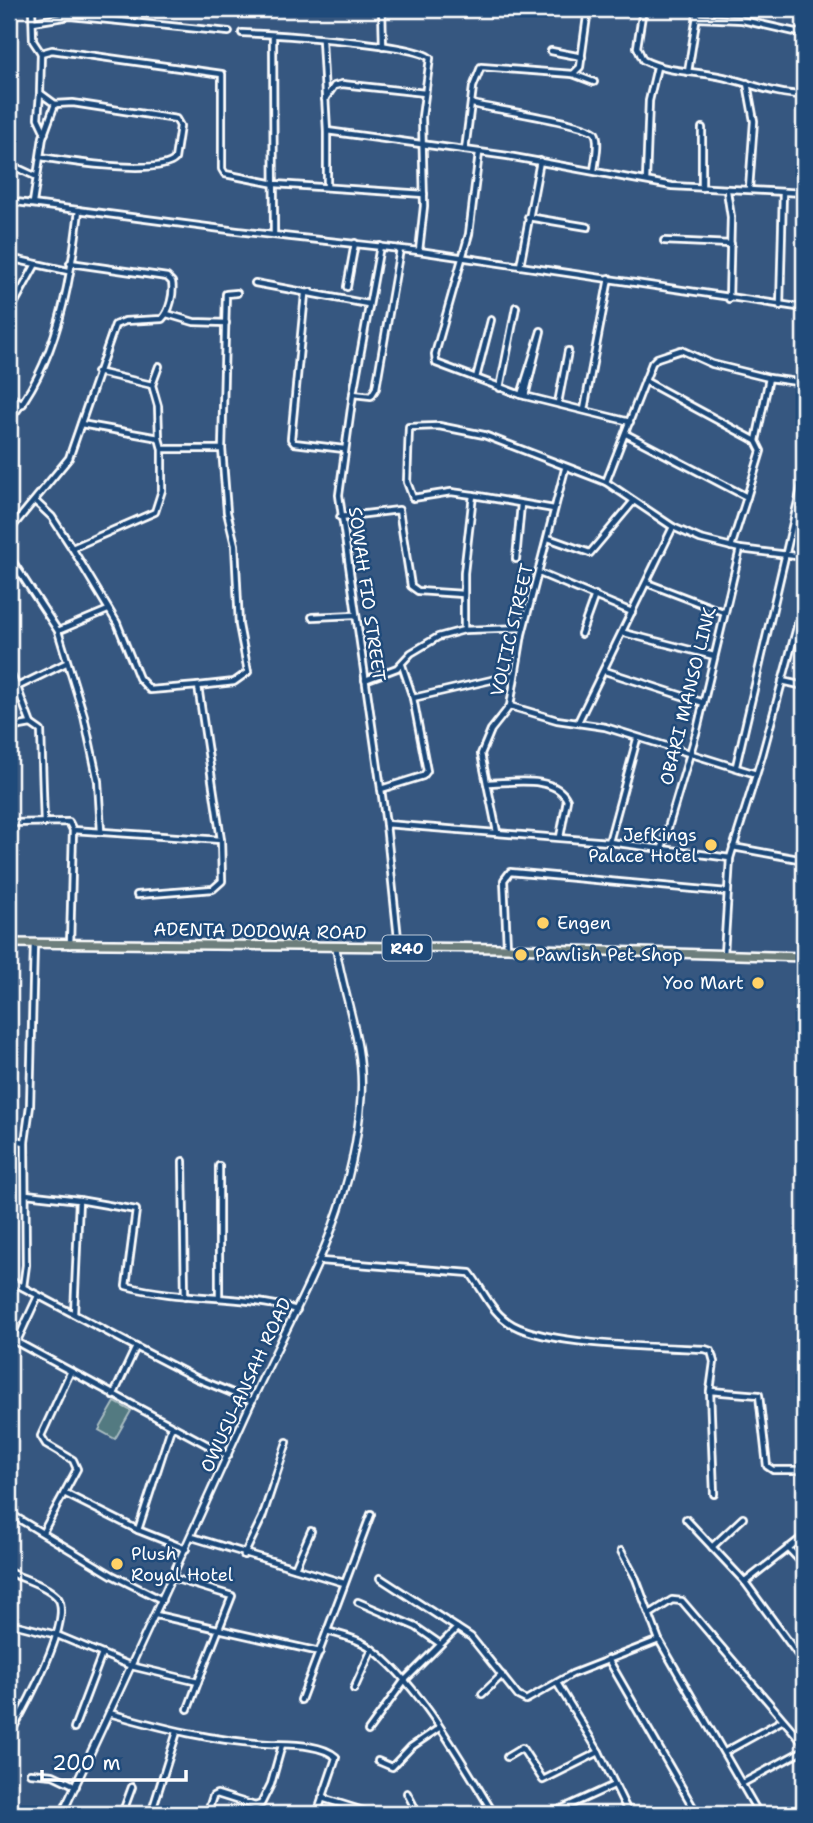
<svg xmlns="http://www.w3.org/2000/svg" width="813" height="1823" font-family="'Shantell Sans',sans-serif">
  <rect width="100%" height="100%" fill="#365780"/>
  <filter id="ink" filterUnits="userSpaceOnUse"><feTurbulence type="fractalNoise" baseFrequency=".0143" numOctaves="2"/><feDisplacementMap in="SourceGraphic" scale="14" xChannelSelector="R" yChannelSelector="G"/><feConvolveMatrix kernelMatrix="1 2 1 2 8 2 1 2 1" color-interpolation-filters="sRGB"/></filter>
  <g filter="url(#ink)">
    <polygon fill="#537a81" stroke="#a9bcc0" stroke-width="2" points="115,1402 131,1411 115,1439 99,1430"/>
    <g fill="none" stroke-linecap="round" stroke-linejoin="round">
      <g stroke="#fff" stroke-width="10">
        <g id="minor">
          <polyline points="32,9 33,41 41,53"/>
          <polyline points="382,9 383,46"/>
          <polyline points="568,9 588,11"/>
          <path d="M 643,9 L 637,47 L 643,60 C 666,72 693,71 718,76 C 748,82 774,95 804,95"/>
          <polyline points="698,18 742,20 804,34"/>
          <polyline points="33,22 70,16 229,32"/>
          <path d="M 242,33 C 271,34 413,43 430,58 L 422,117 L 424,206 L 419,251"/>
          <polyline points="273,36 274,233"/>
          <polyline points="322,40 327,131"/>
          <polyline points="551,51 582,57"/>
          <polyline points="41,53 52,50 222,74 222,169 225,174 275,184 424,194"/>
          <polyline points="688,72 698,9"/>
          <polyline points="573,74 594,82"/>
          <polyline points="747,83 754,121 749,189"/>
          <polyline points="40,94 38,118 45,133"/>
          <polyline points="325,99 334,86 342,84 425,93"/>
          <path d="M 473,104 C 491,109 588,123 595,133 C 600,141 595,161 594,171"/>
          <polyline points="465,150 473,87 481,67 573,74 580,67 588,9"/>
          <polyline points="479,153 469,234 435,354 436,363 521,395 630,422"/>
          <path d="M 41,157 C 65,161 160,176 175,159 L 180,126 L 176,119 L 73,103 L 55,104"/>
          <polyline points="9,164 37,177"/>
          <polyline points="646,180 649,101 657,67"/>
          <polyline points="327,187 327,131 508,156 672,186 804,193"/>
          <polyline points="702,188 702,128"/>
          <polyline points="727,191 731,217 729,299"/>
          <polyline points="9,201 237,231 419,251 804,308"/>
          <polyline points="33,203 43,137 55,104 40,93 41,53"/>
          <polyline points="528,217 588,227"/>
          <polyline points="664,241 731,244"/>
          <polyline points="380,246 353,394 339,495 386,824 399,948"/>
          <polyline points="9,258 68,271"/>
          <polyline points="520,266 540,161"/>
          <polyline points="255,283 368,304"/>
          <polyline points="347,287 355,243"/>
          <polyline points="310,292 305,294 291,439 294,443 344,449"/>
          <polyline points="780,306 783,192"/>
          <polyline points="9,313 36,264"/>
          <polyline points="167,314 194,322 226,323"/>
          <polyline points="97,372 152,385"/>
          <polyline points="476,378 491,320"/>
          <polyline points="645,381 756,441"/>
          <polyline points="500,388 516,307"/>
          <polyline points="353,394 371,396 376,388 400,249"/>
          <polyline points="521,395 541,331 525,396"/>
          <polyline points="9,396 23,404"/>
          <polyline points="558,403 568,351"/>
          <polyline points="584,410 609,278"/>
          <path d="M 9,420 C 57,365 71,280 79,210"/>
          <polyline points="81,424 159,438 162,449 222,449"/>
          <polyline points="626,434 747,497 731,547"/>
          <polyline points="159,438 158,406 152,385 159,366"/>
          <polyline points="606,482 652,363 657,358 681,350 712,364 769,378"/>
          <polyline points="473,495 451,492 413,498 407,482 409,427 439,426 484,435 606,482 673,527 700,539 740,549 804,557"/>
          <polyline points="747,497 761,451 756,441 769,378 804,383"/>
          <polyline points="36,502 52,517 72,548 117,623 139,678 150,690 198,686 221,840 222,881 213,889 137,895"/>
          <polyline points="340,517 399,510 411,586 418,591 463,594"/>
          <path d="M 9,531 L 69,458 L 115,325 L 125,321 L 162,319 C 170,311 174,293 172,282 L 167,277 L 70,263"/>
          <polyline points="548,538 590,553 633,502"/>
          <polyline points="72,548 155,512 162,490 162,449"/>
          <polyline points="9,556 58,631 84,716 98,781 101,831"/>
          <polyline points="516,559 521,504"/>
          <polyline points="539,573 632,612"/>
          <polyline points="647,583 723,612"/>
          <polyline points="312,617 355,615"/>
          <polyline points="523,628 464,630 464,573 473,495 554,509"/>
          <polyline points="58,631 108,610"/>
          <polyline points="624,633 714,656"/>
          <polyline points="581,634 595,595"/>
          <polyline points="9,671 17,687"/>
          <polyline points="605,671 701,702"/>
          <polyline points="365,680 397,668 411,653 438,637 464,630"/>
          <polyline points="782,681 804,686"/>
          <polyline points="198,686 234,682 248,672 239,625 235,545 227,512 222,449 226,294 237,293"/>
          <polyline points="413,698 513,675"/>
          <polyline points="510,706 557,720 605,727 756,774"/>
          <polyline points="578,722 673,527"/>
          <polyline points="31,724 17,687 66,663"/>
          <polyline points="9,728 31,724 41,731 44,823"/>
          <polyline points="736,766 803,480"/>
          <path d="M 487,783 C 510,783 555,774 567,800 L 560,837"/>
          <polyline points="381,789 423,776 427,771 413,698 402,665"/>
          <polyline points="9,823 69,822 73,830"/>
          <polyline points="386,824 609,842 730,858"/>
          <polyline points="497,832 481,754 491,730 510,706 522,634 565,469"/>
          <polyline points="609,842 637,739"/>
          <polyline points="733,847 804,860"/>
          <polyline points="662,848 697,730 740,549"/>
          <polyline points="70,945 73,830 221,840"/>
          <polyline points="507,947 504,880 510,872 727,892"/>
          <polyline points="724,954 730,858 762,756 804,601"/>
          <polyline points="9,1139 25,1142"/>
          <polyline points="183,1161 185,1296"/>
          <polyline points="219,1166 219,1298"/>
          <polyline points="26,1194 79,1200 74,1314"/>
          <path d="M 79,1200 L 136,1210 L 126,1286 C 182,1301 241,1294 297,1310"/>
          <path d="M 321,1261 L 470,1273 C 484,1291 491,1313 513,1325 C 552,1346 659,1347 705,1349 L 711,1351 L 714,1362 L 710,1391"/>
          <polyline points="9,1280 136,1347 113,1396"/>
          <polyline points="23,1287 26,1265 25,1142 30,1106 34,944"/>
          <polyline points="9,1338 228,1456"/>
          <polyline points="17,1341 38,1296"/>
          <polyline points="136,1347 196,1378 252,1401"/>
          <polyline points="64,1493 138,1530 186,1549"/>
          <polyline points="714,1494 710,1391 759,1395 767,1466 773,1470 804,1470"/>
          <polyline points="9,1513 112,1575 162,1600"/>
          <polyline points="686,1519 745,1582 804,1663"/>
          <polyline points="138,1530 171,1428"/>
          <polyline points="43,1532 77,1469 73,1460 46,1444 41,1436 70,1373"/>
          <polyline points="192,1537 344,1583"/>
          <polyline points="712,1547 743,1518"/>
          <polyline points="788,1548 804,1565"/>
          <polyline points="621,1551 636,1579 659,1640 759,1814"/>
          <polyline points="244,1555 262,1518 287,1442"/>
          <polyline points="295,1568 311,1531"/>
          <path d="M 9,1572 C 23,1579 46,1585 57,1597 C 76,1617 21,1715 9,1736"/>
          <polyline points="380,1578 471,1637 518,1696 526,1700 572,1674 659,1640"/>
          <polyline points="745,1582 804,1536"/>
          <polyline points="358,1602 416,1627 439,1643"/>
          <polyline points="650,1614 672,1600 682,1601 804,1744"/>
          <polyline points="156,1615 320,1652"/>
          <polyline points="9,1623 57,1635 131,1666 198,1682 232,1596 173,1578"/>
          <path d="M 327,1631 C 341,1635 356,1638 368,1646 C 418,1681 462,1762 494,1814"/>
          <polyline points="608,1659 697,1814"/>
          <polyline points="557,1683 599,1752 629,1814"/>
          <polyline points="354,1689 372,1649"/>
          <polyline points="482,1694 502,1675"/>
          <polyline points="301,1700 371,1514"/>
          <polyline points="188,1709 198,1682"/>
          <path d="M 109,1713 C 162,1728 212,1741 268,1744 C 288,1745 320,1743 336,1757 L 335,1761 L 317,1814"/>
          <polyline points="74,1728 102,1654"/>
          <polyline points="368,1731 404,1681 457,1628"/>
          <polyline points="725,1752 783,1720"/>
          <polyline points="507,1757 522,1748 543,1780 599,1752"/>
          <polyline points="378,1761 392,1767 411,1747 439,1728"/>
          <polyline points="30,1773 53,1775 76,1786"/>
          <polyline points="743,1783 804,1750"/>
          <polyline points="407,1793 418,1814"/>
          <polyline points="322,1798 373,1814"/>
          <polyline points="557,1811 614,1785"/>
          <polyline points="122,1814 132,1787"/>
          <polyline points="151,1814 177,1732"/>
          <polyline points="207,1814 213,1796 217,1794 255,1806 261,1804 271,1784 282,1745"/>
          <polyline points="801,1814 804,1812"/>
        </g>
      </g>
      <g stroke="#fff" stroke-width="10">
        <path id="tertiary" d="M 62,1814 C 126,1678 188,1542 250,1405 C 298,1300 353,1218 361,1098 C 365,1045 344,999 336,948"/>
      </g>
      <g stroke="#fff" stroke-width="12">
        <polyline id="primary" points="9,943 507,948 804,957"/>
      </g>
      <use href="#minor" stroke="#1f4a7a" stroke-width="4.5"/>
      <use href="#tertiary" stroke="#1f4a7a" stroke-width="5"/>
      <use href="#primary" stroke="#6d7e7c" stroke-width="7"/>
    </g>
  </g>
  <g fill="#ffd166" stroke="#1f4a7a" stroke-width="2.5">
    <circle cx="711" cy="845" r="7"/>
    <circle cx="543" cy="923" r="7"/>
    <circle cx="521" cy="955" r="7"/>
    <circle cx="758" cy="983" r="7"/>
    <circle cx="117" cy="1564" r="7"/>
  </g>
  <g text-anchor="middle" stroke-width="5" stroke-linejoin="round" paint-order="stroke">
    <rect fill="#1f4a7a" stroke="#bcc9d7" stroke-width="2" x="382.5" y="935.5" width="49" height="25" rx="5"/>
    <g font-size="16" font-weight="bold" fill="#fff">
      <text x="407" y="954">R40</text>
    </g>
    <g font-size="18" fill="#fff" stroke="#1f4a7a">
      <text transform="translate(367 594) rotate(82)" y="6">SOWAH FIO STREET</text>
      <text transform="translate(512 630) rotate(-77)" y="6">VOLTIC STREET</text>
      <text transform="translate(688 696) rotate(-76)" y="6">OBARI MANSO LINK</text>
      <text transform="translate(260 931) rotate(1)" y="6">ADENTA DODOWA ROAD</text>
      <text transform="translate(246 1385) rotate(-65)" y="6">OWUSU-ANSAH ROAD</text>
    </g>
    <g font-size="18" fill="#fff" stroke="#1f4a7a" text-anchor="start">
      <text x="697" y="841" text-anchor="end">JefKings<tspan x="697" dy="21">Palace Hotel</tspan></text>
      <text x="557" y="929">Engen</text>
      <text x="535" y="961">Pawlish Pet Shop</text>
      <text x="744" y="989" text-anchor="end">Yoo Mart</text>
      <text x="131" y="1560">Plush<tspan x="131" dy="21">Royal Hotel</tspan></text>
    </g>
  </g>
  <rect width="813" height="1823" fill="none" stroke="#1f4a7a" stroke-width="35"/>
  <rect x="18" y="18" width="778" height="1788" fill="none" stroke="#fff" stroke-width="2.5" filter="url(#ink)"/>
  <path d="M42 1770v10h144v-10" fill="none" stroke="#ffffff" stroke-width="3.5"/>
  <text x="52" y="1770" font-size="21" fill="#ffffff" stroke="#1f4a7a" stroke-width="5" paint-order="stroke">200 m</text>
</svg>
